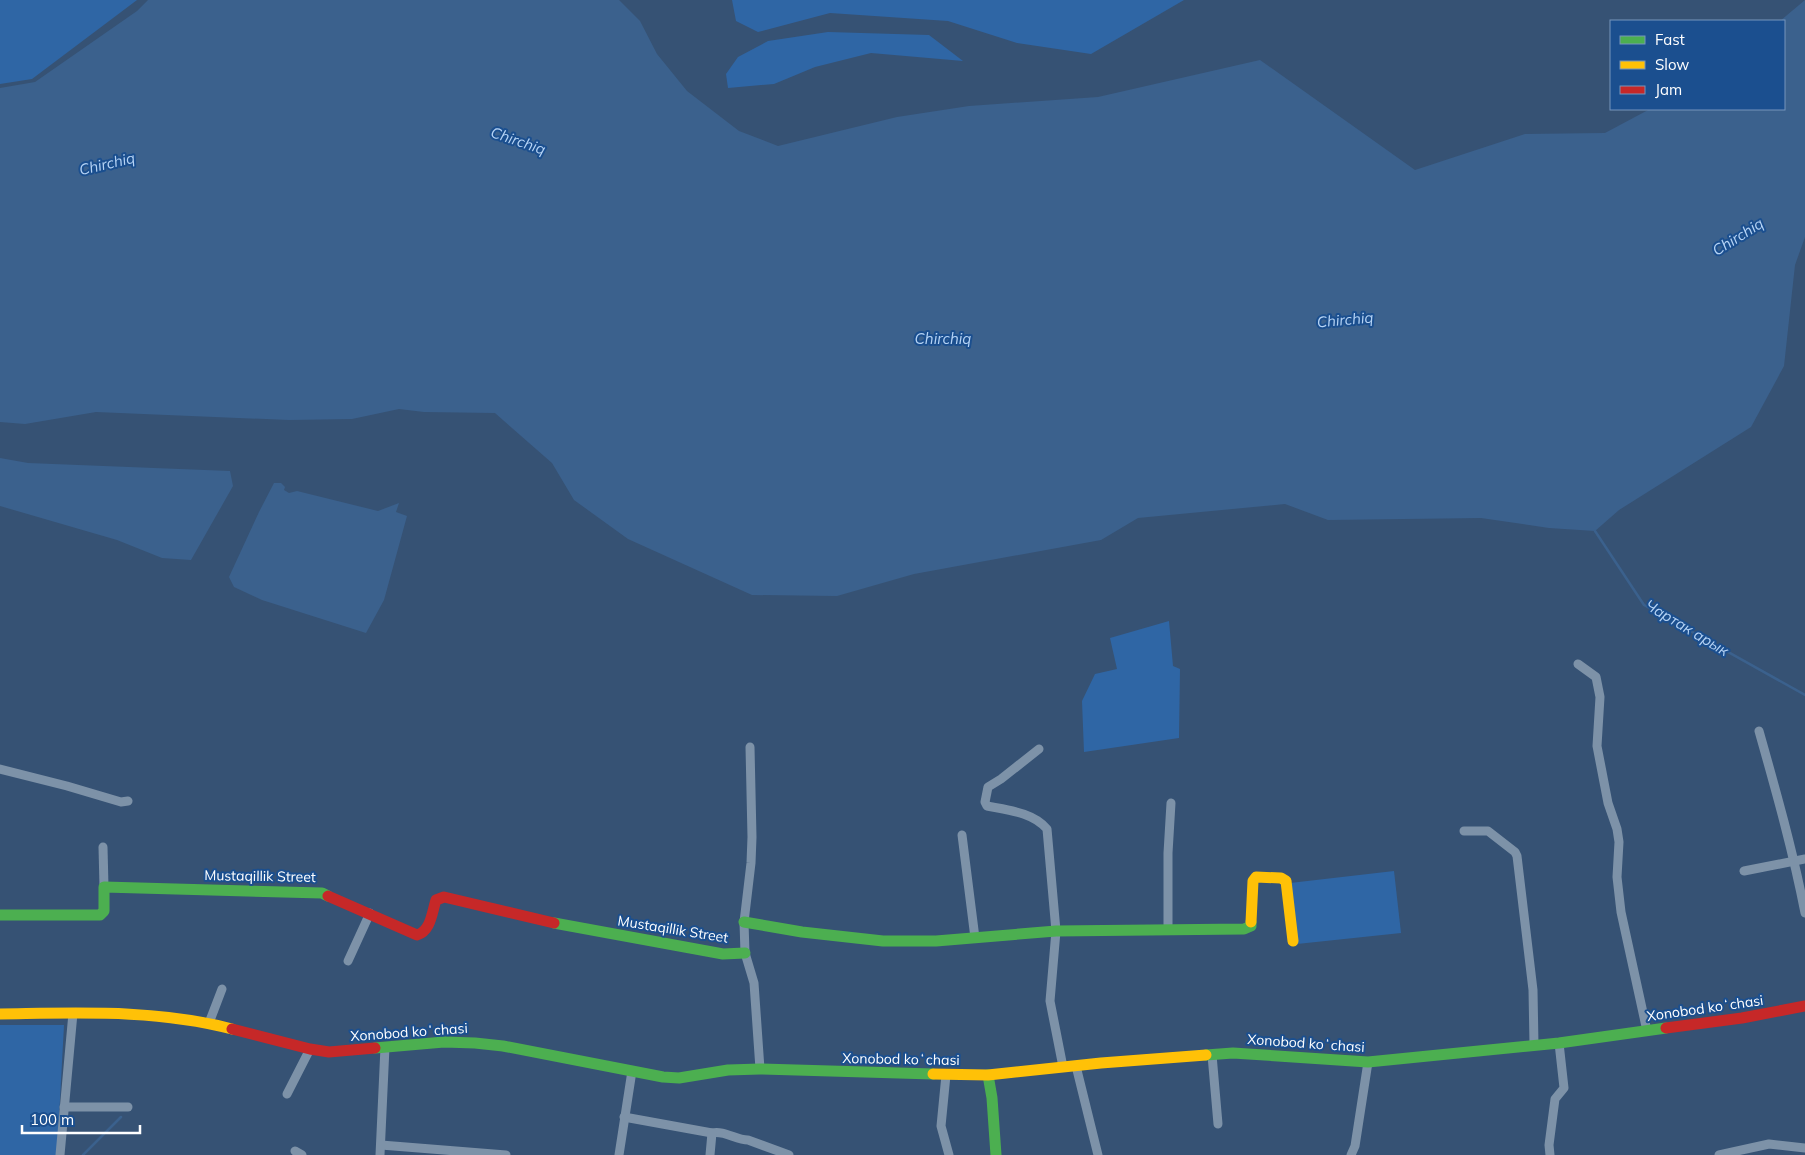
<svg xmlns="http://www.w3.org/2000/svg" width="1805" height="1155" font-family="Mulish,sans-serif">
  <rect width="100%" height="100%" fill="#365274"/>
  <g fill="#2f66a5">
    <polygon points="0,0 137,0 32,79 0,84"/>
    <polygon points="732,0 1184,0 1091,54 1017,43 948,21 830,13 758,32 736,21"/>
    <polygon points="828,32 929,35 963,61 871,53 815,67 774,84 728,88 726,74 738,57 768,41"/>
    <polygon points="1169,621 1173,666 1180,669 1179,738 1084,752 1082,701 1095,674 1117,669 1110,638"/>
    <polygon points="1394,871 1401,933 1297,944 1290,883"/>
    <polygon points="0,1025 64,1025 57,1155 0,1155"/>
  </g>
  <g fill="#3b618d">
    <polygon points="148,0 619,0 640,21 657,54 687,91 739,131 778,146 897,117 969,106 1098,97 1260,60 1415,170 1525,134 1605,133 1650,109 1784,109 1784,21 1780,21 1805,0 1805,237 1795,265 1784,366 1751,427 1619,510 1595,531 1549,528 1481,518 1328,520 1285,504 1138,518 1101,540 914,574 837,596 752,595 628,539 574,500 552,463 495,413 424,412 399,409 352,419 289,420 96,412 25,424 0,422 0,88 35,82 137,11"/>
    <polygon points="0,458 28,463 230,471 233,486 191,560 162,558 117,540 0,506"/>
    <polygon points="274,483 281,483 285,487 284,490 289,493 297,491 378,511 399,503 396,512 407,516 384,600 366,633 262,600 234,587 229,577 259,512"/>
  </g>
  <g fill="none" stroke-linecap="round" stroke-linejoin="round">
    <g stroke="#3b618d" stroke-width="2.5">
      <polyline points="1595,531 1644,605 1805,695"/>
      <polyline points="83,1155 121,1117"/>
    </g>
    <g stroke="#7d92a8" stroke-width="9">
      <polyline points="1578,664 1596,677 1600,697 1597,746 1608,803 1617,829 1619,842 1617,877 1621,912 1647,1031"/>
      <path d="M 1759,731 C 1776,791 1793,851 1805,913"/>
      <polyline points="750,747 752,837 751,863 744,922 745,953 754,983 760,1069"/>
      <path d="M 1039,749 L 1001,779 L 988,787 L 985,802 L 987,806 C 1007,810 1033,812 1047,829 L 1056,931 L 1050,1001 L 1063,1067"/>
      <polyline points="0,769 67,786 121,802 128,801"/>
      <polyline points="1464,831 1488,831 1515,852 1517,856 1533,990 1534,1045"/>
      <polyline points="962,835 975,938"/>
      <polyline points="103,847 104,887"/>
      <polyline points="1744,871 1805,859"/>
      <polyline points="1168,930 1168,853 1171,803"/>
      <polyline points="348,961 370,913"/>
      <polyline points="209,1023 222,989"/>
      <polyline points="1212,1055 1218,1124"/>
      <polyline points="1076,1066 1098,1155"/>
      <polyline points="946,1075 941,1126 949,1155"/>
      <polyline points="287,1094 310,1049"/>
      <polyline points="64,1107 128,1107"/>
      <path d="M 624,1117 L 712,1133 C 724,1130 736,1140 748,1140 L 789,1155"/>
      <polyline points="381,1145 506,1155"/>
      <polyline points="295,1151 302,1155"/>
      <polyline points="60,1155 73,1013"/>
      <polyline points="380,1155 385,1047"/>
      <polyline points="619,1155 632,1071"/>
      <polyline points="710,1155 712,1133"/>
      <polyline points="1351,1155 1355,1146 1368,1062"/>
      <polyline points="1550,1155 1549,1145 1555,1099 1564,1088 1559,1043"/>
      <polyline points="1719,1155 1769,1144 1805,1148"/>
    </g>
    <g stroke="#4caf50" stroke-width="11">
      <polyline points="0,915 100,915 104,911 104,887 322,893 328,896"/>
      <polyline points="744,922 802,932 883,941 936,941 1056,931 1244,929 1251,926 1251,922"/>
      <polyline points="554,923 723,954 745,953"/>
      <polyline points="375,1048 444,1042 475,1043 503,1046 663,1077 679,1078 728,1070 760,1069 933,1074"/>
      <polyline points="1206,1055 1233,1053 1368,1062 1559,1043 1666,1028"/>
      <polyline points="988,1075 992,1098 996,1155"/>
    </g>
    <g stroke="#ffc107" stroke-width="11">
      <polyline points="1251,922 1253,881 1256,877 1281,878 1286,881 1293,941"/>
      <path d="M 0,1014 C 78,1013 156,1009 232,1029"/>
      <polyline points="933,1074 988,1075 1101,1063 1206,1055"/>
    </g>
    <g stroke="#c62828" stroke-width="11">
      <path d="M 328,896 L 417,935 C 431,931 432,912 436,900 L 444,897 L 554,923"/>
      <polyline points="1666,1028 1742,1018 1805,1006"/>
      <polyline points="232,1029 310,1049 329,1052 375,1048"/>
    </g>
  </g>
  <g text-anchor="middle" stroke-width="4" stroke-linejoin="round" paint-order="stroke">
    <g font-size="14" fill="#fff" stroke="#1b4f8f">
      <text transform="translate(260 876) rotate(1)" y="5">Mustaqillik Street</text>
      <text transform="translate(673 929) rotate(9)" y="5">Mustaqillik Street</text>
      <text transform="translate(1705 1008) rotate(-8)" y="5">Xonobod koʻchasi</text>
      <text transform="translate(409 1032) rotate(-4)" y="5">Xonobod koʻchasi</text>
      <text transform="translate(1306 1043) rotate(4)" y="5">Xonobod koʻchasi</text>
      <text transform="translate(901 1059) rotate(1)" y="5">Xonobod koʻchasi</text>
    </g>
    <g font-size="15" font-style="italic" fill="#b5d3f5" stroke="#1b4f8f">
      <text transform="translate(518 141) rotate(19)" y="5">Chirchiq</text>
      <text transform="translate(107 164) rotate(-13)" y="5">Chirchiq</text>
      <text transform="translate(1738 237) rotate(-32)" y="5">Chirchiq</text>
      <text transform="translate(1345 320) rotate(-5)" y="5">Chirchiq</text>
      <text x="943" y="344">Chirchiq</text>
      <text transform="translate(1687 628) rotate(31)" y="5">Чартак арык</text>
    </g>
  </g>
  <rect x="1610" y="20" width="175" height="90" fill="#1b4f8f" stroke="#7695bc"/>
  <rect x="1620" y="36" width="25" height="8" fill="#4caf50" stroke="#7695bc"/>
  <text x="1655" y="45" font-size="15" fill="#ffffff">Fast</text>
  <rect x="1620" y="61" width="25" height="8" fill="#ffc107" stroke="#7695bc"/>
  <text x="1655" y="70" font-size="15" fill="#ffffff">Slow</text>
  <rect x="1620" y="86" width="25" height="8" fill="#c62828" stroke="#7695bc"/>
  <text x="1655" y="95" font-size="15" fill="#ffffff">Jam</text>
  <path d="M22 1125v8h118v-8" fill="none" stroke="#ffffff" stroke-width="2.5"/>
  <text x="30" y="1125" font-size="15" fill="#ffffff" stroke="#1b4f8f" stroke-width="4" paint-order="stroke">100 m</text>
</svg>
